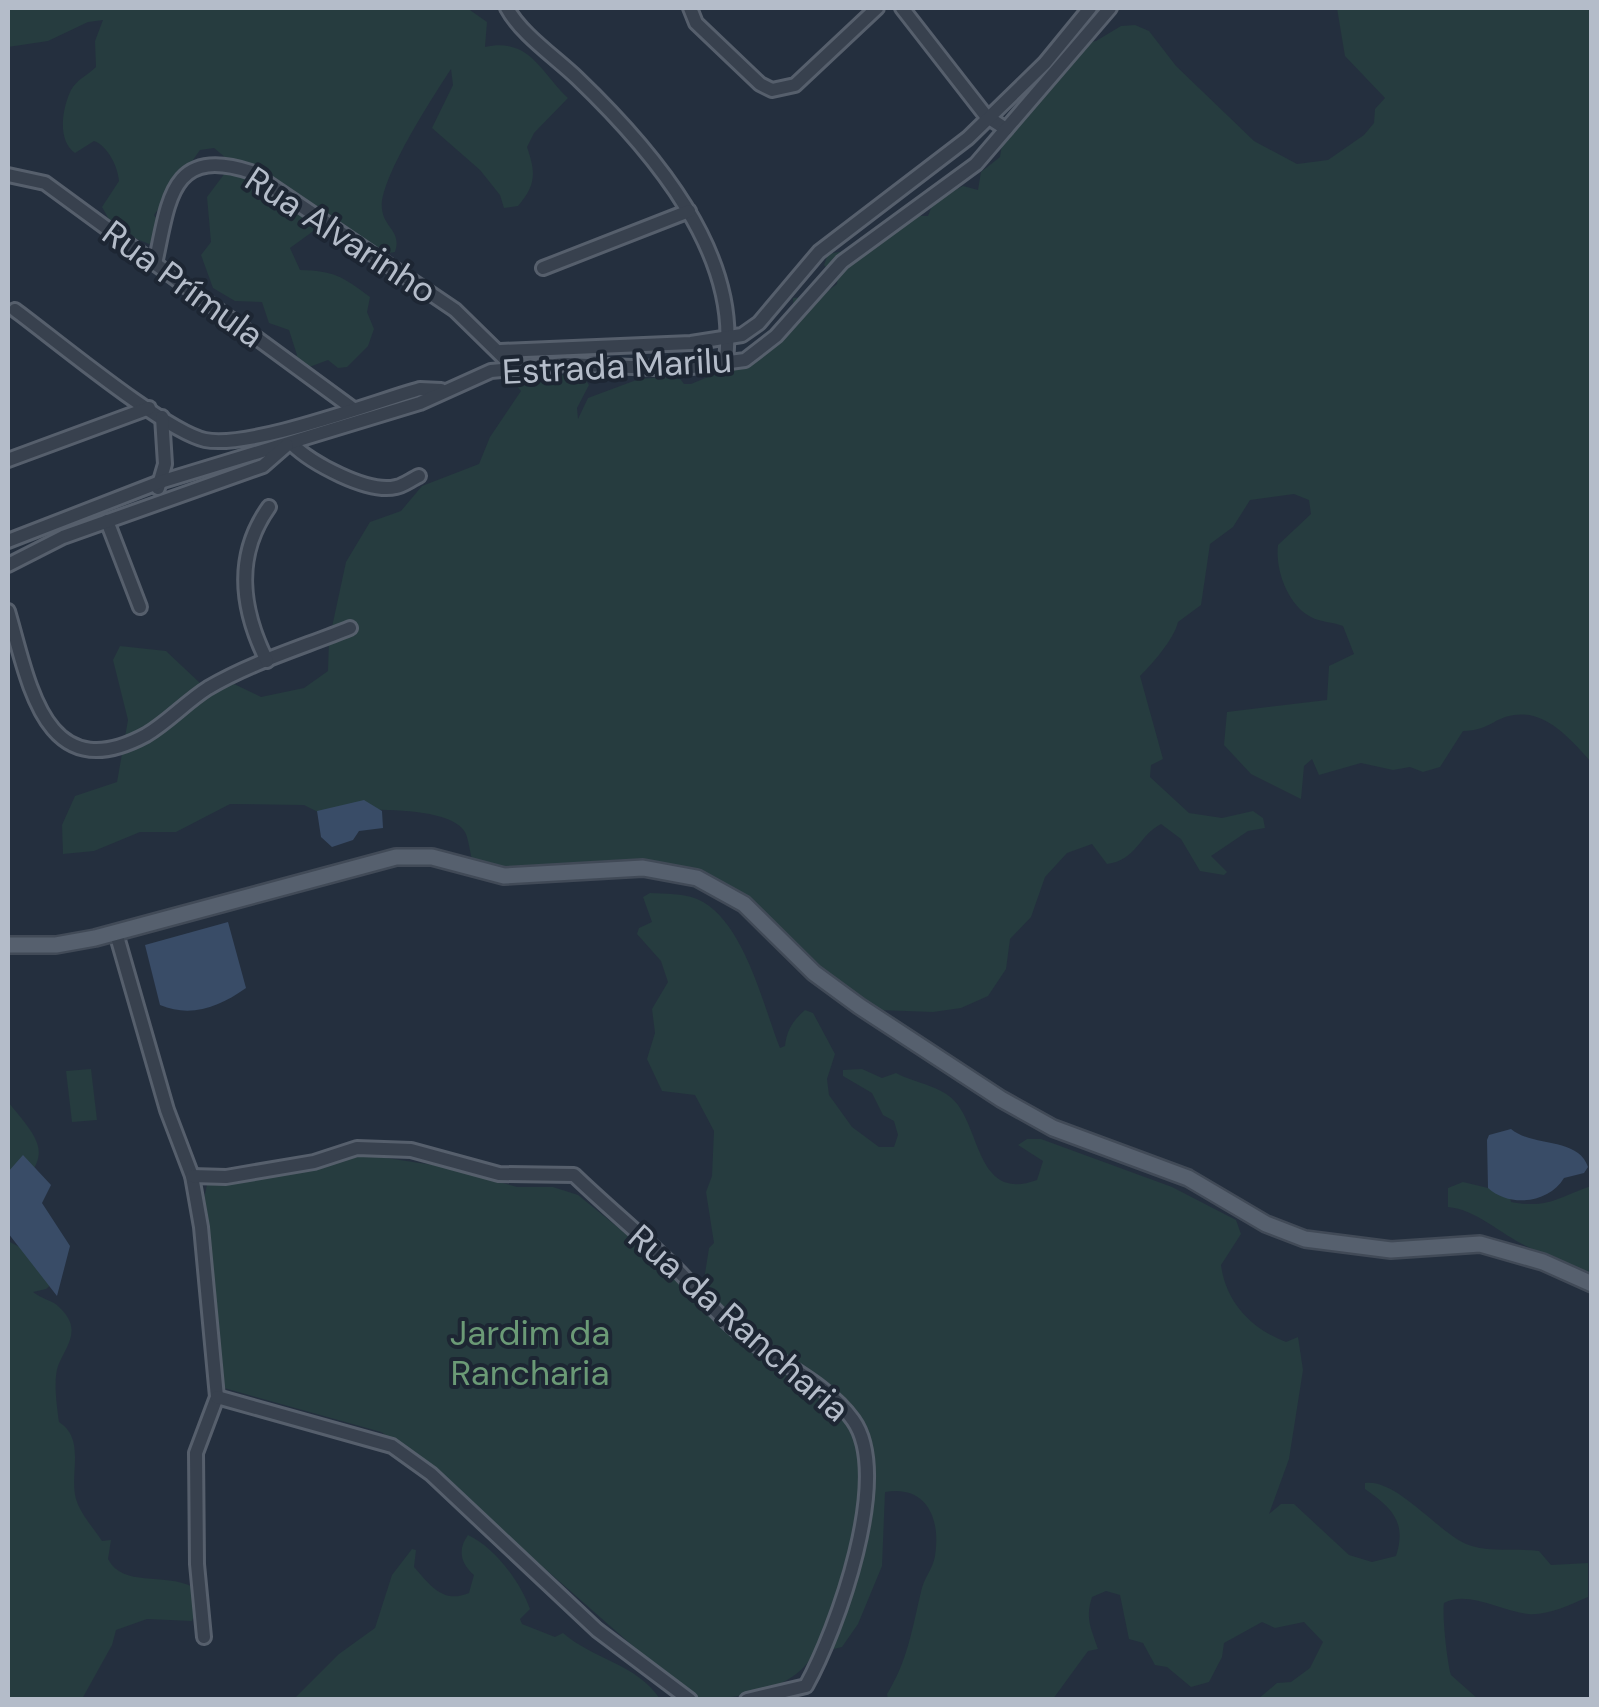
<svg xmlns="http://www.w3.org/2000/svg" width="1599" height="1707" font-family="'DM Sans',sans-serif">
  <rect width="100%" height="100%" fill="#242f3e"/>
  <g fill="#263c3f">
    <path d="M 8,8 L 467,8 L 487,22 L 485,47 C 530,37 541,73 568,98 L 534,133 L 527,147 C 536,173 536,185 518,206 L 504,208 L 500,195 L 480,170 L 432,128 L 453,85 L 451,69 C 434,95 378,181 382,209 C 384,228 402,231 395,252 L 382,254 L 323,224 L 290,248 L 300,270 C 334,271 342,276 370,297 L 367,312 L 374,329 L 368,346 L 347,367 L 338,368 L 328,360 L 304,369 L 292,362 L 297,355 L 289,330 L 269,323 L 262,302 L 235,301 L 213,288 L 201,255 L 211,242 L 207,197 L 225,173 L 226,158 L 214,148 L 200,150 L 154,215 L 166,232 L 165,240 L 149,244 L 115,230 L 102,207 L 119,181 C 118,167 108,146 94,141 L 75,153 C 57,140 62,109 71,90 C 77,79 88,75 96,67 L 95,41 L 103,20 L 88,22 L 48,41 L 8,47 Z"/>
    <path d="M 1337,8 L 1591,8 L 1591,762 C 1572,741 1547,710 1514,715 C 1493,718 1491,730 1463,731 L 1440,767 L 1423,772 L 1410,767 L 1393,770 L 1361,763 L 1319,775 L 1312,759 L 1304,766 L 1301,799 L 1251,774 L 1224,745 L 1227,712 L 1327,700 L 1329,666 L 1354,654 L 1343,626 C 1333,622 1320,622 1311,617 C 1288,605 1275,570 1278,545 L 1311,514 L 1309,500 L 1294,494 L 1250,500 L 1233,527 L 1210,544 L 1201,605 L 1178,622 C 1174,639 1153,663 1140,676 L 1163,759 L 1151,765 L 1150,777 L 1189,813 L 1222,818 L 1253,811 L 1263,818 L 1265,828 L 1248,831 L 1211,856 L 1227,872 L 1224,875 L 1200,871 L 1181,839 L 1161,824 C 1138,836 1137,860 1107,864 L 1092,844 L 1067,853 L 1045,877 L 1031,917 L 1010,939 L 1006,969 L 988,996 L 961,1008 L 933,1012 L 878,1010 L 815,973 L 749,904 L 689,876 L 522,873 L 473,863 C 470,854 469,840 465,832 C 448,803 349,810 318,812 L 304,805 L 230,804 L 176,832 L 140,832 L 94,851 L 63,854 L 62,825 L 75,796 L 117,782 L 128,720 L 113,660 L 120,646 L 166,651 L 200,683 L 232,683 L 261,697 L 304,688 L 328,671 L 329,641 L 346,562 L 370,522 L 401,511 L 422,486 L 479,464 L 490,437 L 521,391 L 515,384 L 518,380 L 547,373 L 584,378 L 589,385 L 577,408 L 578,419 L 588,398 L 639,379 L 678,376 L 684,384 L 691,384 L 763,354 L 794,326 L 793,298 L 821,296 L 837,284 L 838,271 L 829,271 L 824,265 L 828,254 L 861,248 L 914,216 L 928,216 L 934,201 L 963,186 L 978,190 L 981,172 L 1000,157 L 1002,144 L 1028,112 L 1028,99 L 1064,47 L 1096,41 L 1121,26 L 1135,25 L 1149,31 L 1176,66 L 1254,141 L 1297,164 L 1328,160 L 1364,135 L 1374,123 L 1375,109 L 1385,98 L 1345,56 Z"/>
    <path d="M 650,893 C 666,894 682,893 697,899 C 744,919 763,1006 780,1048 L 785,1046 C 787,1029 793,1021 805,1010 L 813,1013 L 835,1054 L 827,1079 L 829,1095 L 852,1127 L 879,1147 L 894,1147 L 898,1135 L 894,1121 L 883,1115 L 872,1093 L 843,1076 L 843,1070 L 862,1069 L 882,1078 L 896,1073 C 916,1084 943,1085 958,1105 C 981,1137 980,1201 1037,1180 L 1043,1161 L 1018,1145 L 1027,1139 L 1041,1139 L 1172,1187 L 1236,1220 L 1241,1234 L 1221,1265 C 1226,1303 1252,1329 1286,1342 L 1298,1337 L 1303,1370 L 1289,1459 L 1269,1514 L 1281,1504 L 1294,1504 L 1349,1555 L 1372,1562 L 1396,1556 C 1407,1522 1392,1508 1365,1489 L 1365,1483 C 1396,1478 1437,1531 1466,1544 C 1487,1553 1517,1548 1539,1551 L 1551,1565 L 1588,1563 L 1588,1597 C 1570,1605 1546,1616 1528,1614 C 1501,1611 1468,1590 1444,1603 C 1442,1615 1447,1661 1451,1675 L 1478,1699 L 1258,1699 L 1277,1683 L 1291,1682 L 1310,1668 L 1323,1642 L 1304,1622 L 1275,1628 L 1262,1622 L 1224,1643 L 1222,1657 L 1209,1682 L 1191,1687 L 1167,1667 L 1155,1665 L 1143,1643 L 1129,1639 L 1120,1595 L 1106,1591 L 1092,1597 C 1085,1619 1091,1628 1098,1649 L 1088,1651 L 1053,1699 L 888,1699 L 887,1694 C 908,1660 912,1629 921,1592 C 923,1579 933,1569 935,1556 C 941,1519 927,1485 885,1492 L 882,1566 L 858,1624 L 842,1647 L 813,1654 C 795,1690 738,1699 701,1699 L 667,1676 L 410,1450 L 381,1432 L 224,1388 L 204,1198 L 207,1185 L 366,1155 L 440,1166 L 517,1187 L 553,1187 L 578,1195 L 678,1276 L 692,1273 L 698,1281 L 704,1280 L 709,1248 L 714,1243 L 706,1192 L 712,1176 L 714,1131 L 695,1095 L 662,1091 L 647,1059 L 655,1033 L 652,1009 L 668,982 L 661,961 L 637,934 L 639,928 L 652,922 L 643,897 Z"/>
    <polygon points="91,1069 97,1120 72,1122 66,1071"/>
    <path d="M 8,1102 C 44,1145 54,1156 8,1197 Z"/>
    <path d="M 1463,1182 L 1509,1193 L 1511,1202 C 1548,1209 1559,1197 1591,1186 L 1591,1274 C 1570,1263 1547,1256 1526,1246 C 1501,1234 1475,1209 1448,1207 L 1448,1188 Z"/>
    <path d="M 8,1241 L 23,1249 L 53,1283 L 46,1289 L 33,1292 C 41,1299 53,1300 60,1308 C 83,1330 66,1346 58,1366 C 53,1381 57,1407 59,1422 C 86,1439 69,1474 76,1499 C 80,1513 94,1529 102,1541 L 111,1540 L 108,1559 C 123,1588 163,1572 193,1587 L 198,1607 L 192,1621 L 147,1619 L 116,1630 L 112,1645 L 82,1699 L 8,1699 Z"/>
    <path d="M 468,1535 C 494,1547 520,1581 530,1609 L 520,1619 L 522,1624 L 555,1637 L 563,1633 C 594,1660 637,1664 660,1699 L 294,1699 L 339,1654 L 375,1628 L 392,1575 L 412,1549 L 416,1550 L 414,1567 C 431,1586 443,1604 469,1593 L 474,1575 C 461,1564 457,1550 468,1535 Z"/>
  </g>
  <g fill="#394c67">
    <polygon points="364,800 382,811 383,828 359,831 353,840 332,847 321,837 317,811"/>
    <path d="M 228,922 L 246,988 C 219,1007 191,1018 160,1005 L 145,945 Z"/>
    <path d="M 1511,1129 C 1532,1147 1579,1137 1588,1167 L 1584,1173 L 1564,1178 C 1549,1203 1510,1208 1488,1188 L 1487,1140 L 1489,1135 Z"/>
    <polygon points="23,1155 51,1185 42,1203 70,1246 57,1296 8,1233 8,1172"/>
  </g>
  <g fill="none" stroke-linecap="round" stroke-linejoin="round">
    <g stroke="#565f6c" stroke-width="18">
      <g id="minor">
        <path d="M 507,8 C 521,34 555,57 577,78 C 650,148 744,255 725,365"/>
        <polyline points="690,8 696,23 760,84 772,90 795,85 877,8"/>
        <polyline points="902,8 986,116 1006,129"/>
        <polyline points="8,175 45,183 352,408"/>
        <path d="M 155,264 C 169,201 170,145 251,172 L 455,310 L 504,358"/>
        <polyline points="543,268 689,211"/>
        <path d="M 15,310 C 53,338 166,432 205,440 C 250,449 371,403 420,389 L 441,390"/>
        <polyline points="501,351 691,343 742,335 759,323 819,252 968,138 1045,63 1090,8"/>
        <path d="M 292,444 C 311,463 368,494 396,487 C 403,486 412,479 419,476"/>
        <polyline points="8,460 149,408"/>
        <polyline points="158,488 165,464 162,417"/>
        <polyline points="107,521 140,607"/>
        <polyline points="8,541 160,482 420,403 491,371 566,364 676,369 745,360 776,336 842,262 976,164 1110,8"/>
        <polyline points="8,565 63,537 263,466 287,445"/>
        <path d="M 8,611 C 29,682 44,790 146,735 C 168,722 186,702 208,688 C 252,662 303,647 350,628"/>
        <path d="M 267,661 C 241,609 234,556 269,507"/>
        <polyline points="116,933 167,1110 192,1176 201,1227 217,1397 196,1453 197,1564 204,1637"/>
        <path d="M 192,1176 L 226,1177 L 314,1162 L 357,1148 L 411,1150 L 499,1174 L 574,1175 C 605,1205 638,1232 669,1262 C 693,1284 713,1312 739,1332 C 774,1361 826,1382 853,1420 C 893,1476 837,1630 806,1686 L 747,1700"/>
        <polyline points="217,1397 392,1446 431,1474 597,1630 690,1700"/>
      </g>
    </g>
    <g stroke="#414a57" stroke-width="20">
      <polyline id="major" points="8,945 56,945 95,938 396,857 432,857 504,876 643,868 697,878 744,904 814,973 859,1006 1001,1099 1053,1128 1188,1178 1266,1224 1305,1239 1391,1250 1480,1244 1543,1262 1592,1284"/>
    </g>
    <use href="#minor" stroke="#38414e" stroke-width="12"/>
    <use href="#major" stroke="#56606e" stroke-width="15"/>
  </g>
  <g text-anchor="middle" stroke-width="8" stroke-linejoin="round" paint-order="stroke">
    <g font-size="35" fill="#b4bcc9" stroke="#1d2633">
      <text transform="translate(341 235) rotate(33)" y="12">Rua Alvarinho</text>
      <text transform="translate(183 284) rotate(36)" y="12">Rua Prímula</text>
      <text transform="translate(617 366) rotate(-3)" y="12">Estrada Marilu</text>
      <text transform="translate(739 1323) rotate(41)" y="12">Rua da Rancharia</text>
    </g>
    <g font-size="35" fill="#6b9a76" stroke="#1d2633">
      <text x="530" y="1345">Jardim da<tspan x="530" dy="40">Rancharia</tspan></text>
    </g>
  </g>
  <rect width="1599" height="1707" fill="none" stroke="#b4bcc9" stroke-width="20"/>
</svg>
